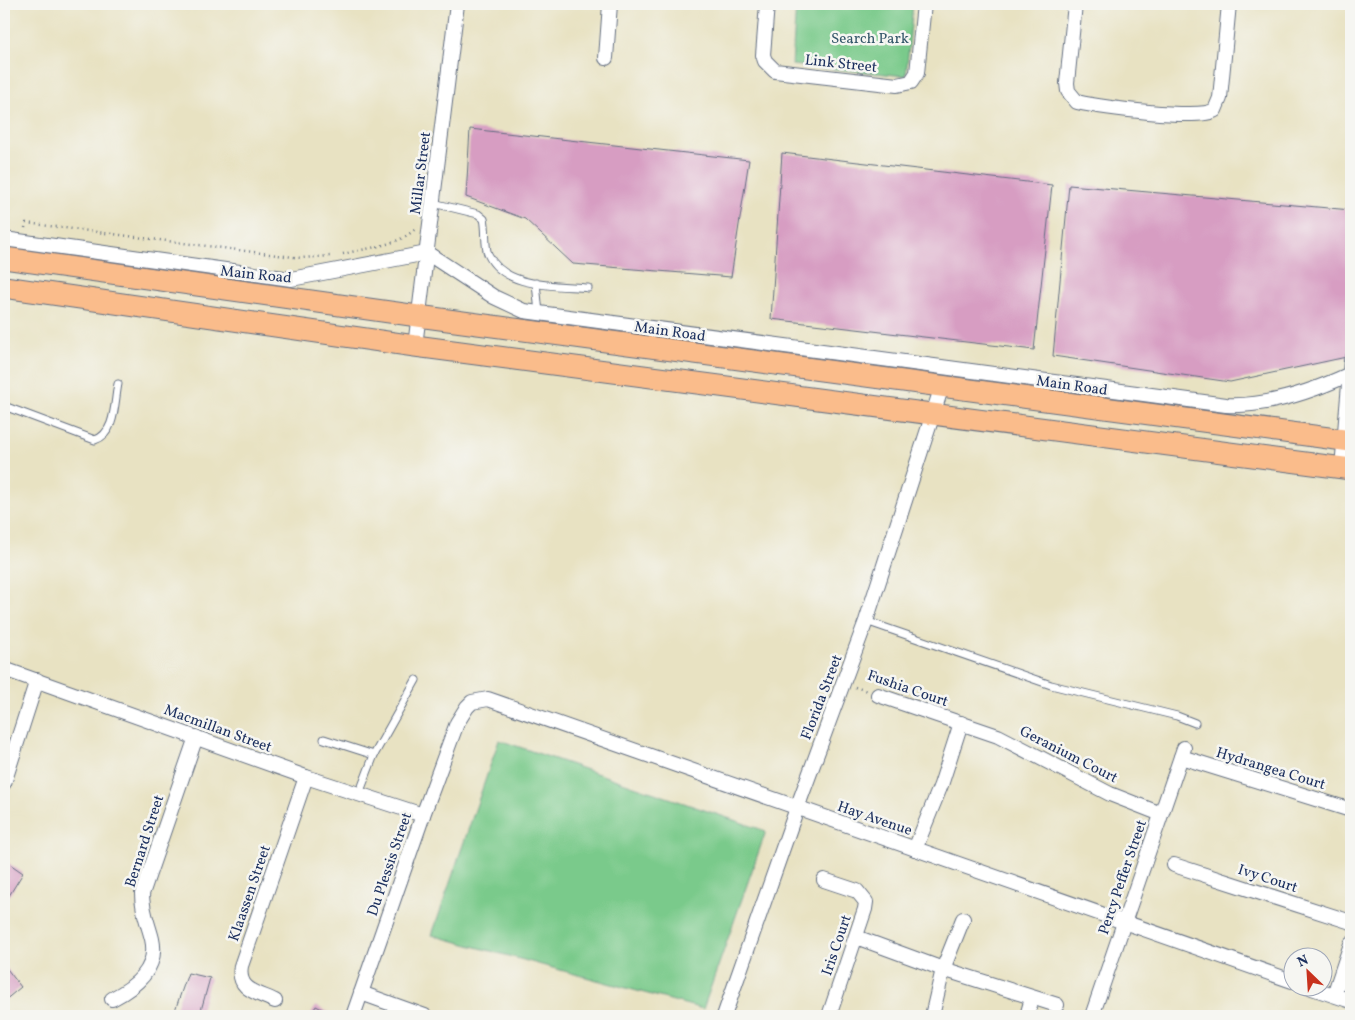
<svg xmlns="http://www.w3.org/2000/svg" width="1355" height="1020" font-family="Vollkorn,serif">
  <rect width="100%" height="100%" fill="#f6f6f2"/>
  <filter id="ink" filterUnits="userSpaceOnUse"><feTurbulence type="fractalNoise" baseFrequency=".02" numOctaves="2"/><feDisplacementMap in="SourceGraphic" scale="10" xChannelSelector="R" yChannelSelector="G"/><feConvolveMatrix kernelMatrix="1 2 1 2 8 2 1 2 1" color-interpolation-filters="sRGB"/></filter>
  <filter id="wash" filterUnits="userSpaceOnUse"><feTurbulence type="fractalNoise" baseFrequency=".0096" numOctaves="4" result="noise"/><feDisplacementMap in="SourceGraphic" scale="20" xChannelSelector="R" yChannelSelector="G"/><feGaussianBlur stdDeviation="1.12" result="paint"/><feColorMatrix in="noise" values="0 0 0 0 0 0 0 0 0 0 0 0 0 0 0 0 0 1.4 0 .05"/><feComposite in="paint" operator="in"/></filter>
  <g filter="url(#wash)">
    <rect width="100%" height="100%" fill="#e8e2c2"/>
    <g fill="#7aca8b" stroke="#4a7c74">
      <polygon points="796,4 913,4 906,76 792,65"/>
      <polygon points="499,740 766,831 703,1009 432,935"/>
    </g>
    <g id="blocks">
      <g fill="#d79dc2">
        <polygon points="470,129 749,160 731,277 573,264 525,219 466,197"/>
        <polygon points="782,153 1052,185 1034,350 771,319"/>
        <polygon points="1069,185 1351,210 1351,356 1230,382 1053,356"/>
        <polygon points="4,860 23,873 4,904"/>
        <polygon points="4,965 21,987 4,1001"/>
        <polygon points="188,973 210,978 200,1014 206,1016 173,1016"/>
        <polygon points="316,1006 330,1013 328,1016 310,1016"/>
      </g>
    </g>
  </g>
  <g filter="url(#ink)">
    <use href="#blocks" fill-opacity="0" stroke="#636e81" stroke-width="1"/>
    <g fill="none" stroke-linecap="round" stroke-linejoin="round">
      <g stroke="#636e81" stroke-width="9">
        <g id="service">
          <path d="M 433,203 L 478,214 L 484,219 C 487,230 484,245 488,254 C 504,289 557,285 588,288"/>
          <polyline points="536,283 539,313"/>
          <path d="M 4,406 L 95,440 C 116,433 114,403 118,384"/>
          <polyline points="866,621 1051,685 1177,716 1195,723"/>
          <polyline points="324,739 374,755"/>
          <polyline points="359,794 374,755 416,680"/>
        </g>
      </g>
      <g stroke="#636e81" stroke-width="16">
        <g id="minor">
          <polyline points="767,4 763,55 765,61 775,71 897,85 911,82 917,73 924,4"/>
          <path d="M 1075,4 L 1067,83 L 1068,91 L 1077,102 C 1099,107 1200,121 1215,110 L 1220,98 L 1229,4"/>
          <polyline points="606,58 610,4"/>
          <path d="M 4,239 L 291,279 L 427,253 L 494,297 L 524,311 L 1226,405 C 1268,407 1311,392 1350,374"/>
          <polyline points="415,346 457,4"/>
          <polyline points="1342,468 1351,360"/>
          <polyline points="4,669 306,777 423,815"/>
          <polyline points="878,695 998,736 1110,794 1161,814"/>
          <polyline points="1181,757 1351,810"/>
          <polyline points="4,783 37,680"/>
          <polyline points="915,849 941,785 961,723"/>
          <polyline points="1174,865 1351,922"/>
          <polyline points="824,880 857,891 866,902 865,909 829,1016"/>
          <polyline points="856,937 943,969 1057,1005"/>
          <polyline points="1312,988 1351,1001"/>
          <polyline points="361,993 425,1016"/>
          <polyline points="1334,995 1351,944"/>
          <path d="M 112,999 C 135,987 159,969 152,939 C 148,923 142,911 142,894 L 196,737"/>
          <path d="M 275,1001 C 256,992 237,990 241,966 L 306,777"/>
          <polyline points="353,1016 423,815 457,723 467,707 472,702 488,699 1292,981"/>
          <polyline points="724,1016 797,808 866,621 942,386"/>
          <polyline points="932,1016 943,969 963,919"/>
          <polyline points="1027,1016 1032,998"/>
          <polyline points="1092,1016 1184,748"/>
        </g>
      </g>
      <g stroke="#636e81" stroke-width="23">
        <g id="primary">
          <polyline points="4,258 418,316 1351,441"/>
          <polyline points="4,287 415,346 1351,469"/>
        </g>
      </g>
      <g stroke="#636e81" stroke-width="2.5" stroke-dasharray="1 4" stroke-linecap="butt">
        <polyline points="25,228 26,223 301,258 331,256"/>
        <path d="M 343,254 C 366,248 398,246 415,229"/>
        <polyline points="855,687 867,691"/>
      </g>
      <use href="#service" stroke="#fff" stroke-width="7"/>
      <use href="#minor" stroke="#fff" stroke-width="14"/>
      <use href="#primary" stroke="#fabc8b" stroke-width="21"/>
    </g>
  </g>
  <g text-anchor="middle" stroke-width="5" stroke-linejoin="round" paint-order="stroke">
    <g font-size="15" fill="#335669" stroke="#f6f6f2">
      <text x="870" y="43">Search Park</text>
    </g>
    <g font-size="15" fill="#1b2f5e" stroke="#f6f6f2">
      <text transform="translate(841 63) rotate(6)" y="5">Link Street</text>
      <text transform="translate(420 173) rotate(-83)" y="5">Millar Street</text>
      <text transform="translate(256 274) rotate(6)" y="5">Main Road</text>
      <text transform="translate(670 331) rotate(8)" y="5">Main Road</text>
      <text transform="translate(1072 385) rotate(8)" y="5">Main Road</text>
      <text transform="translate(908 688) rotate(19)" y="5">Fushia Court</text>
      <text transform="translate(821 697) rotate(-69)" y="5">Florida Street</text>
      <text transform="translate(218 728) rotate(20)" y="5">Macmillan Street</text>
      <text transform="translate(1069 754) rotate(27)" y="5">Geranium Court</text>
      <text transform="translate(1271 768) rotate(17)" y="5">Hydrangea Court</text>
      <text transform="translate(875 818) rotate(19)" y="5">Hay Avenue</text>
      <text transform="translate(144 841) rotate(-72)" y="5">Bernard Street</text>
      <text transform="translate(389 864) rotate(-71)" y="5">Du Plessis Street</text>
      <text transform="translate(1122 877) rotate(-71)" y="5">Percy Peffer Street</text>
      <text transform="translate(1268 878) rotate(18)" y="5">Ivy Court</text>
      <text transform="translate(249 893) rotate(-71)" y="5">Klaassen Street</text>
      <text transform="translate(836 945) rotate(-71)" y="5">Iris Court</text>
    </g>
  </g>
  <rect width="1355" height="1020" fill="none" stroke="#f6f6f2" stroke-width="20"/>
  <g transform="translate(1308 972) rotate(335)"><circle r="24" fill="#f6f6f2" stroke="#9ea6b7"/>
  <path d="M0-4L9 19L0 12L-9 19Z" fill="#c8321e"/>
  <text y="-8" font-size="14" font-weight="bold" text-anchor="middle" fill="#1b2f5e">N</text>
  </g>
</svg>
